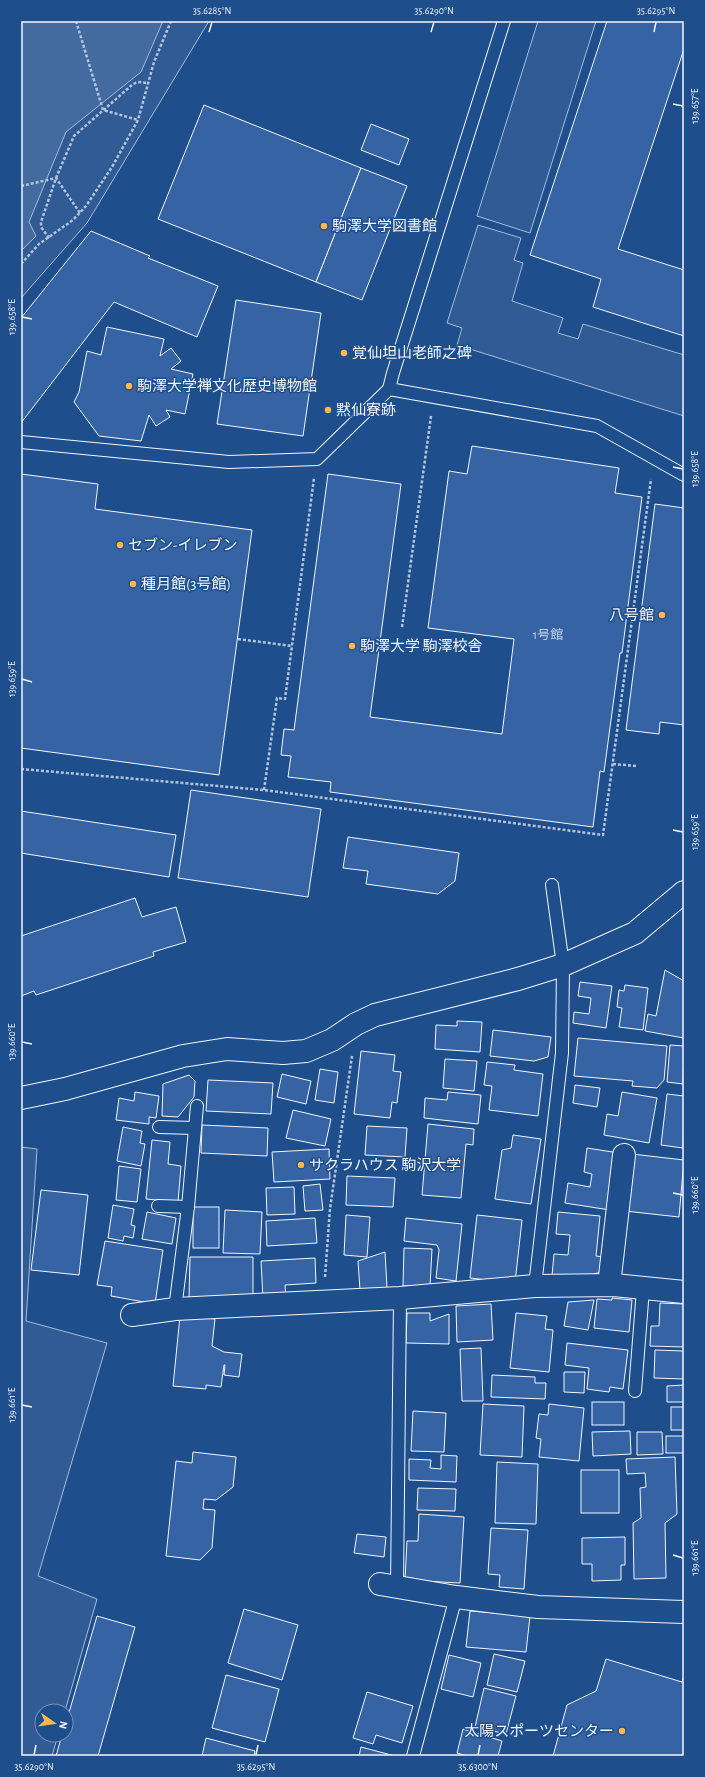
<svg xmlns="http://www.w3.org/2000/svg" width="705" height="1777" font-family="'Alegreya Sans','Noto Sans JP',sans-serif">
  <rect width="100%" height="100%" fill="#1f4e8c"/>
  <g fill="#305b95" stroke="#a8bbd7">
    <polygon points="21,21 209,21 87,223 21,298"/>
    <polygon points="538,21 596,21 530,233 477,216"/>
    <polygon points="478,225 521,238 514,260 523,263 512,301 563,318 558,333 578,339 583,324 684,355 684,416 457,345 462,328 447,323"/>
    <polygon points="21,1147 37,1149 26,1321 107,1343 38,1576 97,1599 65,1711 42,1711 42,1735 58,1735 52,1756 21,1756"/>
  </g>
  <polygon fill="#446ba0" stroke="#a8bbd7" points="21,21 163,21 141,72 66,132 29,222 36,236 21,251"/>
  <g fill="#3563a3" stroke="#f2f6ff">
    <polygon points="607,21 684,21 684,49 618,249 684,270 684,336 593,307 601,279 530,255"/>
    <polygon points="204,105 361,168 316,282 158,219"/>
    <polygon points="371,124 409,139 399,165 361,150"/>
    <polygon points="361,168 407,186 362,300 316,282"/>
    <polygon points="91,231 150,256 148,258 218,286 197,337 114,302 21,423 21,318"/>
    <polygon points="236,300 321,313 303,436 217,424"/>
    <polygon points="107,327 164,339 160,356 171,348 181,361 171,369 193,374 185,414 166,410 170,417 156,426 149,415 141,441 99,436 74,402 79,392 87,351 101,355"/>
    <polygon points="472,446 619,468 615,493 642,497 622,653 620,653 604,772 600,771 593,827 330,792 331,782 288,777 291,756 281,755 284,729 294,730 328,474 401,484 370,717 502,734 514,639 428,628 449,471 467,474"/>
    <polygon points="21,474 98,484 95,509 252,530 219,775 21,748"/>
    <polygon points="655,504 684,508 684,725 660,722 659,734 626,730"/>
    <polygon points="191,790 321,809 308,897 178,878"/>
    <polygon points="21,811 176,835 169,877 21,853"/>
    <polygon points="348,837 459,853 455,881 438,894 366,884 368,871 343,868"/>
    <polygon points="135,898 142,917 176,907 186,942 153,952 154,956 36,995 34,991 21,996 21,936"/>
    <polygon points="665,970 684,981 684,1038 645,1031 648,1014 656,1016"/>
    <polygon points="580,982 612,986 606,1028 573,1023 574,1012 589,1014 591,998 578,996"/>
    <polygon points="625,985 648,988 643,1030 619,1027 622,1008 617,1007 619,990 624,991"/>
    <polygon points="457,1021 482,1022 480,1052 435,1049 436,1025 457,1026"/>
    <polygon points="493,1030 551,1037 548,1057 534,1061 490,1056"/>
    <polygon points="578,1038 667,1046 664,1080 657,1088 632,1086 633,1081 574,1076"/>
    <polygon points="670,1045 684,1046 683,1084 667,1082"/>
    <polygon points="361,1051 395,1055 393,1071 401,1072 397,1103 392,1102 390,1118 354,1114"/>
    <polygon points="445,1059 477,1061 474,1091 443,1088"/>
    <polygon points="487,1062 515,1065 514,1070 543,1074 538,1116 489,1110 492,1086 484,1085"/>
    <polygon points="320,1069 338,1072 334,1103 315,1100"/>
    <polygon points="282,1074 311,1081 306,1104 277,1097"/>
    <polygon points="189,1075 195,1081 194,1097 178,1117 162,1116 163,1084"/>
    <polygon points="208,1080 273,1083 271,1114 206,1111"/>
    <polygon points="575,1085 600,1088 597,1107 573,1103"/>
    <polygon points="135,1092 159,1096 156,1118 149,1117 149,1124 116,1120 119,1098 134,1101"/>
    <polygon points="448,1092 481,1095 478,1124 424,1118 425,1098 447,1100"/>
    <polygon points="622,1092 657,1098 649,1143 604,1135 607,1114 618,1116"/>
    <polygon points="667,1094 684,1096 683,1148 661,1145"/>
    <polygon points="293,1110 331,1119 325,1146 286,1138"/>
    <polygon points="428,1124 474,1129 473,1145 466,1144 461,1198 422,1195"/>
    <polygon points="202,1125 268,1128 267,1156 201,1153"/>
    <polygon points="367,1126 407,1128 405,1157 365,1155"/>
    <polygon points="123,1127 142,1131 140,1143 145,1144 141,1166 117,1161"/>
    <polygon points="513,1135 541,1139 531,1204 495,1199 502,1150 511,1148"/>
    <polygon points="152,1140 170,1142 168,1164 181,1166 178,1202 146,1199"/>
    <polygon points="587,1148 619,1153 610,1210 565,1203 568,1183 590,1187 592,1174 584,1172"/>
    <polygon points="329,1149 330,1179 274,1182 272,1152"/>
    <polygon points="632,1154 684,1160 679,1217 625,1211"/>
    <polygon points="119,1166 141,1169 137,1202 116,1200"/>
    <polygon points="347,1176 395,1178 393,1207 346,1205"/>
    <polygon points="320,1184 323,1210 305,1211 303,1186"/>
    <polygon points="294,1187 295,1214 267,1215 266,1188"/>
    <polygon points="41,1190 88,1195 79,1275 31,1270"/>
    <polygon points="113,1205 134,1209 131,1225 135,1226 133,1238 124,1236 123,1241 108,1238"/>
    <rect x="193" y="1207" width="26" height="41"/>
    <polygon points="225,1210 262,1212 260,1254 223,1253"/>
    <polygon points="147,1212 176,1218 172,1244 142,1239"/>
    <polygon points="558,1212 600,1216 596,1256 604,1257 601,1272 594,1274 594,1279 552,1276 554,1254 568,1255 570,1235 556,1234"/>
    <polygon points="346,1215 370,1217 367,1257 344,1255"/>
    <polygon points="477,1215 522,1220 515,1283 470,1278"/>
    <polygon points="315,1218 317,1243 267,1246 266,1221"/>
    <polygon points="406,1218 462,1224 456,1281 436,1278 439,1250 437,1245 404,1241"/>
    <polygon points="105,1241 163,1250 155,1304 111,1296 112,1287 97,1285"/>
    <polygon points="404,1248 432,1249 430,1287 403,1286"/>
    <polygon points="385,1252 387,1288 360,1290 358,1261"/>
    <polygon points="190,1257 253,1257 253,1298 189,1298"/>
    <polygon points="315,1258 316,1283 285,1285 286,1297 263,1298 261,1261"/>
    <polygon points="612,1298 632,1300 629,1332 594,1328 597,1299 612,1300"/>
    <polygon points="594,1300 588,1330 564,1326 568,1302"/>
    <polygon points="660,1303 684,1304 684,1347 650,1346 651,1326 659,1326"/>
    <polygon points="491,1304 493,1340 457,1342 456,1306"/>
    <polygon points="407,1313 430,1313 430,1321 449,1314 449,1344 406,1343"/>
    <polygon points="516,1313 547,1316 545,1329 553,1330 549,1372 510,1368"/>
    <polygon points="180,1316 215,1319 212,1346 224,1352 242,1354 239,1377 224,1375 225,1365 224,1365 221,1387 206,1385 206,1389 173,1386"/>
    <polygon points="567,1343 628,1350 623,1389 610,1387 609,1392 587,1389 589,1368 565,1365"/>
    <polygon points="481,1348 483,1401 462,1401 460,1349"/>
    <polygon points="655,1350 684,1351 684,1379 654,1378"/>
    <polygon points="564,1372 585,1372 584,1393 564,1392"/>
    <polygon points="492,1375 535,1377 535,1383 546,1383 545,1399 491,1397"/>
    <polygon points="684,1385 684,1402 667,1402 667,1386"/>
    <rect x="592" y="1402" width="32" height="23"/>
    <polygon points="483,1404 524,1406 522,1457 480,1455"/>
    <polygon points="549,1404 584,1408 579,1461 539,1457 541,1439 536,1438 539,1414 548,1415"/>
    <rect x="671" y="1407" width="13" height="23"/>
    <polygon points="413,1411 446,1413 444,1452 411,1451"/>
    <polygon points="630,1431 631,1454 593,1456 592,1432"/>
    <polygon points="637,1432 662,1432 663,1454 637,1455"/>
    <rect x="666" y="1436" width="18" height="17"/>
    <polygon points="193,1452 236,1457 233,1487 216,1500 204,1499 203,1509 215,1510 212,1548 200,1560 166,1556 176,1461 192,1463"/>
    <polygon points="441,1455 457,1456 456,1482 409,1480 409,1459 431,1460 430,1468 441,1469"/>
    <polygon points="675,1457 677,1514 665,1523 666,1578 634,1579 633,1523 641,1518 640,1488 646,1487 645,1473 627,1474 626,1459"/>
    <polygon points="497,1462 538,1464 536,1524 495,1523"/>
    <rect x="581" y="1470" width="38" height="43"/>
    <polygon points="418,1488 456,1489 455,1511 417,1510"/>
    <polygon points="419,1514 464,1517 460,1583 405,1580 407,1541 418,1541"/>
    <polygon points="491,1528 528,1530 524,1589 499,1587 500,1575 488,1574"/>
    <polygon points="357,1534 386,1537 384,1557 354,1553"/>
    <polygon points="625,1537 625,1565 621,1565 621,1580 592,1581 592,1564 582,1564 582,1538"/>
    <polygon points="244,1609 298,1625 282,1680 228,1663"/>
    <polygon points="470,1611 530,1616 526,1652 466,1647"/>
    <polygon points="97,1616 135,1627 98,1756 56,1756 62,1735 66,1735 66,1723"/>
    <polygon points="494,1654 525,1661 517,1692 487,1685"/>
    <polygon points="449,1655 481,1663 473,1697 441,1689"/>
    <polygon points="606,1659 682,1682 684,1676 684,1756 553,1756 567,1705 596,1691"/>
    <polygon points="226,1675 279,1689 265,1742 212,1728"/>
    <polygon points="484,1688 516,1696 506,1734 475,1727"/>
    <polygon points="367,1692 413,1706 402,1743 376,1735 373,1744 353,1738"/>
    <polygon points="463,1729 502,1741 498,1756 467,1756 457,1753"/>
    <polygon points="206,1738 255,1751 254,1756 202,1756"/>
    <polygon points="361,1747 395,1756 359,1756"/>
  </g>
  <g fill="none" stroke-linecap="round" stroke-linejoin="round">
    <g stroke="#f2f6ff" stroke-width="14">
      <g id="service">
        <polyline points="504,21 393,373 389,389 597,426 684,475"/>
        <polyline points="21,442 229,462 317,459 389,389"/>
        <polyline points="159,1127 195,1128"/>
        <polyline points="158,1206 188,1207"/>
        <polyline points="535,1286 562,1053 563,965 552,885"/>
        <polyline points="175,1309 188,1207 197,1106"/>
        <polyline points="635,1391 643,1289"/>
        <polyline points="397,1588 400,1298"/>
        <polyline points="413,1756 456,1597"/>
      </g>
    </g>
    <g stroke="#f2f6ff" stroke-width="24">
      <g id="minor">
        <polyline points="609,1285 624,1155"/>
        <polyline points="132,1315 175,1309 400,1298 535,1286 614,1285 684,1292"/>
        <polyline points="380,1584 456,1597 538,1607 684,1612"/>
      </g>
    </g>
    <g stroke="#f2f6ff" stroke-width="24">
      <polyline id="tertiary" points="21,1098 65,1089 183,1056 227,1049 283,1053 306,1051 332,1040 356,1024 375,1015 518,979 563,965 635,933 684,892"/>
    </g>
    <g stroke="#b3c4dc" stroke-width="2.5" stroke-dasharray="3 2" stroke-linecap="butt">
      <polyline points="76,21 103,110 138,120"/>
      <polyline points="21,186 56,178 80,213"/>
      <polyline points="49,238 41,227 41,222 56,178 74,136 133,84 138,82 147,83"/>
      <polyline points="21,264 39,244 73,220 86,206 112,167 138,120 154,62 171,21"/>
      <polyline points="402,627 431,416"/>
      <polyline points="238,639 292,646"/>
      <polyline points="613,764 637,766"/>
      <polyline points="21,769 264,790 603,835 651,479"/>
      <polyline points="264,790 277,698 285,699 314,478"/>
      <polyline points="325,1277 330,1209 352,1056"/>
    </g>
    <use href="#service" stroke="#1f4e8c" stroke-width="12"/>
    <use href="#minor" stroke="#1f4e8c" stroke-width="22"/>
    <use href="#tertiary" stroke="#1f4e8c" stroke-width="22"/>
  </g>
  <path fill="none" stroke="#f2f6ff" stroke-width="1.5" d="M 209,32 L 212,22M 431,32 L 434,22M 654,32 L 656,22M 673,104 L 683,106M 22,317 L 32,319M 673,467 L 683,469M 22,679 L 32,682M 673,830 L 683,832M 22,1042 L 32,1044M 673,1193 L 683,1195M 22,1405 L 32,1407M 673,1555 L 683,1558M 34,1755 L 36,1745M 256,1755 L 258,1745M 478,1755 L 480,1745"/>
  <g fill="#ffb74d" stroke="#1f4e8c" stroke-width="1.5">
    <circle cx="324" cy="226" r="4"/>
    <circle cx="344" cy="353" r="4"/>
    <circle cx="129" cy="386" r="4"/>
    <circle cx="328" cy="410" r="4"/>
    <circle cx="120" cy="545" r="4"/>
    <circle cx="133" cy="584" r="4"/>
    <circle cx="662" cy="615" r="4"/>
    <circle cx="352" cy="646" r="4"/>
    <circle cx="301" cy="1165" r="4"/>
    <circle cx="622" cy="1731" r="4"/>
  </g>
  <g text-anchor="middle" stroke-width="3" stroke-linejoin="round" paint-order="stroke">
    <g font-size="13" fill="#c3d1e8">
      <text x="548" y="639">1号館</text>
    </g>
    <g font-size="15" fill="#f2f6ff" stroke="#1f4e8c" text-anchor="start">
      <text x="332" y="231">駒澤大学図書館</text>
      <text x="352" y="358">覚仙坦山老師之碑</text>
      <text x="137" y="391">駒澤大学禅文化歴史博物館</text>
      <text x="336" y="415">黙仙寮跡</text>
      <text x="128" y="550">セブン-イレブン</text>
      <text x="141" y="589">種月館(3号館)</text>
      <text x="654" y="620" text-anchor="end">八号館</text>
      <text x="360" y="651">駒澤大学 駒澤校舎</text>
      <text x="309" y="1170">サクラハウス 駒沢大学</text>
      <text x="614" y="1736" text-anchor="end">太陽スポーツセンター</text>
    </g>
  </g>
  <rect width="705" height="1777" fill="none" stroke="#1f4e8c" stroke-width="44"/>
  <g transform="translate(54 1723) rotate(103)"><circle r="19" fill="#1f4e8c" stroke="#7391ba"/>
  <path d="M0-3L7 15L0 10L-7 15Z" fill="#ffb74d"/>
  <text y="-6" font-size="11" font-weight="bold" text-anchor="middle" fill="#f2f6ff">N</text>
  </g>
  <rect x="22" y="22" width="661" height="1733" fill="none" stroke="#f2f6ff" stroke-width="1.5"/>
  <g font-size="10" text-anchor="middle" fill="#f2f6ff">
    <text x="212" y="14">35.6285°N</text>
    <text x="434" y="14">35.6290°N</text>
    <text x="656" y="14">35.6295°N</text>
    <text transform="translate(694 106) rotate(-90)" y="4">139.657°E</text>
    <text transform="translate(11 317) rotate(-90)" y="4">139.658°E</text>
    <text transform="translate(694 469) rotate(-90)" y="4">139.658°E</text>
    <text transform="translate(11 679) rotate(-90)" y="4">139.659°E</text>
    <text transform="translate(694 832) rotate(-90)" y="4">139.659°E</text>
    <text transform="translate(11 1042) rotate(-90)" y="4">139.660°E</text>
    <text transform="translate(694 1195) rotate(-90)" y="4">139.660°E</text>
    <text transform="translate(11 1405) rotate(-90)" y="4">139.661°E</text>
    <text transform="translate(694 1558) rotate(-90)" y="4">139.661°E</text>
    <text x="34" y="1770">35.6290°N</text>
    <text x="256" y="1770">35.6295°N</text>
    <text x="478" y="1770">35.6300°N</text>
  </g>
</svg>
